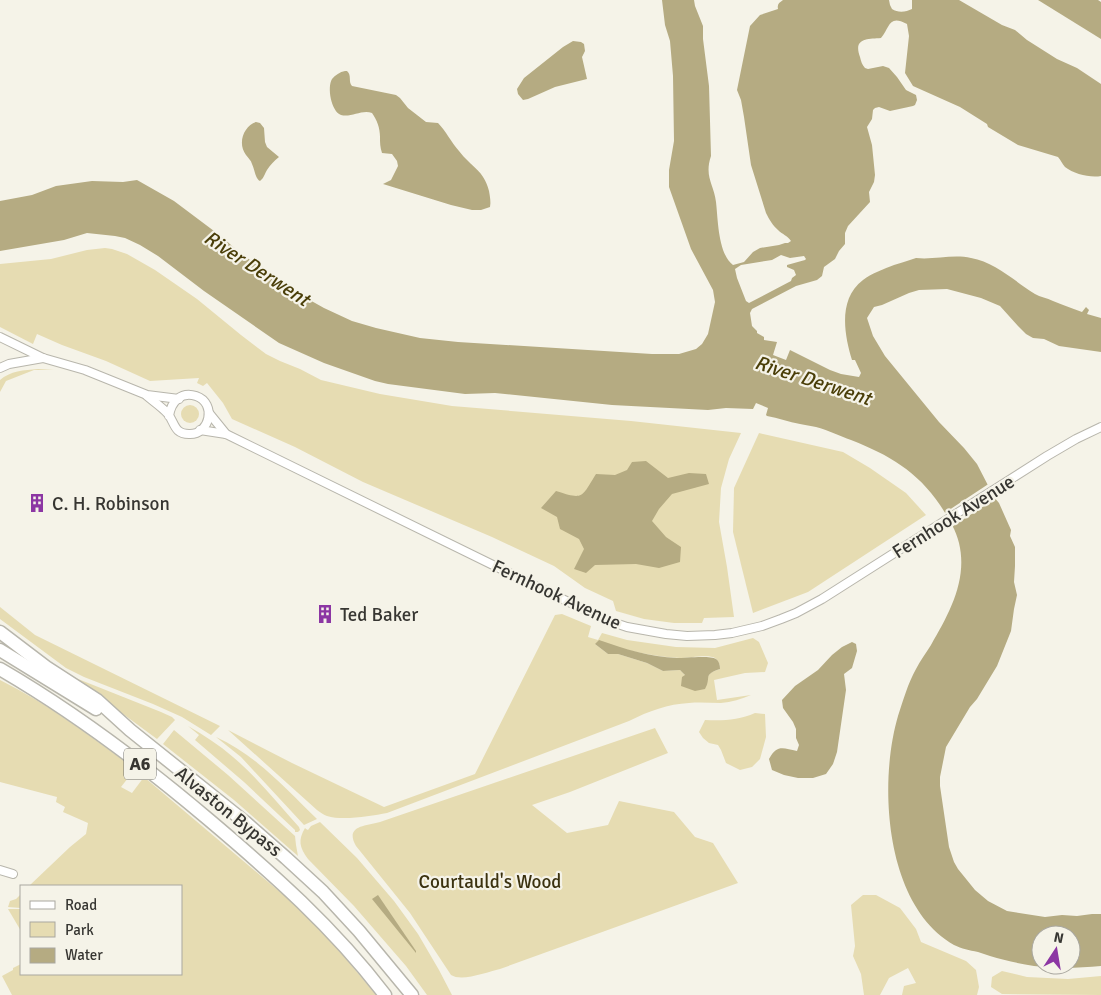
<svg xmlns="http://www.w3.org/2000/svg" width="1101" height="995" font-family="Signika,sans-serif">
  <rect width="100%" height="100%" fill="#f5f3e8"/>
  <g fill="#e6dcb2" fill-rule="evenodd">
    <polygon points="105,248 112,249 127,254 155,270 197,299 241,335 266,354 280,361 300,369 321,380 380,394 452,406 631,421 741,433 729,459 721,488 719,522 727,567 734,617 704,618 702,623 674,623 644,619 616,611 613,601 585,588 554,566 492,537 363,482 295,447 232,419 223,403 207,383 203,386 197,383 199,378 150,381 106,361 62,345 37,334 33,344 0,327 0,264 51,259 87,250"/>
    <path d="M 38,369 L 54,370 L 34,370 L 6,381 L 0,392 L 0,380 C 10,371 24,370 38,369 Z"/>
    <circle cx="190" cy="414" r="9"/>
    <polygon points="759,433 843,452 870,468 906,493 926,515 808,592 753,613 733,532 734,488"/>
    <polygon points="0,607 35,635 220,726 211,735 182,717 153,704 84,677 66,668 0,619"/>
    <path d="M 562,614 L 591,626 L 588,637 L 598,640 L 602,633 L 627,640 L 676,647 L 715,648 L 753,638 L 759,642 L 768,663 L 765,672 L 745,673 L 714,680 L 717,700 L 751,695 C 742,699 731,702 721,703 C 710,703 700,702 689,703 C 668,704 649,711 629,721 L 387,813 C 371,816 343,821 327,816 C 324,815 320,812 317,810 L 228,730 L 292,763 L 384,807 L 475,774 L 555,615 ZM 595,644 C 624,648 651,657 680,658 C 689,658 709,654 715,658 C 719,661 720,665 720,669 C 709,673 708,673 707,685 L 685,675 L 680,670 L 663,671 L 647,663 L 618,654 L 608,654 Z"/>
    <polygon points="73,677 161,712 172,717 175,720 157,739"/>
    <path d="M 0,680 C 49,704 91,737 135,769 L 121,787 L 132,793 L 144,777 L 306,914 L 332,942 L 376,995 L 12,995 L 2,976 L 13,970 L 13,968 L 21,964 L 21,974 L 181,974 L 181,886 L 29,886 L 70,847 L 86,834 L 88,823 L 63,812 L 65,807 L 56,802 L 57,797 L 0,782 Z"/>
    <path d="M 755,713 L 765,714 L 766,737 L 760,759 L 752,767 L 740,770 L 726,763 L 721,750 L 718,745 L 709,743 L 703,738 L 699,732 L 705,720 C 723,721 739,720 755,713 Z"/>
    <path d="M 188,726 C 204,735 219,745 233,757 C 257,777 277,803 299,827 L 300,830 L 298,832 L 295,832 L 295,830 L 244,782 L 195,740 L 199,735 Z"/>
    <path d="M 655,728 L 668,753 L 570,792 L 532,805 L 567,833 L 608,825 L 619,801 L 674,812 L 695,837 L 713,843 L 738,883 L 500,969 C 487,972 462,982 451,975 L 410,913 L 356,846 C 344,825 367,826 380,822 Z"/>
    <polygon points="174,730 228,775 295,836 296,845 298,856 234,800 163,744"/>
    <path d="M 216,737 C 256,755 286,789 317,819 L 304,825 L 241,757 Z"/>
    <path d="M 320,822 L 357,858 L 394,901 L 418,934 L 439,970 L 452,995 L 427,995 L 406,966 L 354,906 L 308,859 C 299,847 298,840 305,828 L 306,829 L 308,830 L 311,826 Z"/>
    <polygon points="21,894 21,908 8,907 10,901 16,899"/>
    <polygon points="863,895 876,895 900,908 916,929 921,942 966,961 976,970 979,987 977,995 902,995 904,986 916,983 908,968 889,978 880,995 864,995 861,974 853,956 855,946 851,905"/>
    <polygon points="8,909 21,909 21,931"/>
    <polygon points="1002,971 1027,977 1068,979 1101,976 1101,995 1002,994 991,987 992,977"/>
  </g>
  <g fill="#b5ab82" fill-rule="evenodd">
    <path d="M 662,0 L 694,0 L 695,6 L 703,26 L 703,39 L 709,86 L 711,156 C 704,177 714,184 716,202 C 718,219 718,254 733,265 L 744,262 L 753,252 L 760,248 L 779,245 L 785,243 L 788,243 L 791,241 C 787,235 783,235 778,230 C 773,226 769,219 766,213 L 751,165 L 744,117 L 741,100 L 737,90 L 750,26 L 760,15 L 778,9 C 777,4 779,3 783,0 L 889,0 L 890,5 L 892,9 C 898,13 906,12 912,9 L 912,0 L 959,0 L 1002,25 L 1015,30 L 1027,40 L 1057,59 L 1077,68 L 1101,84 L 1101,176 C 1090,178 1074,174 1065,167 C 1062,164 1061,160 1058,157 L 1018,145 L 988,127 L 987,124 L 960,107 L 913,86 L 905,73 L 909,36 L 907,24 C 888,14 890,28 881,38 C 867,39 853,38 860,57 C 861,61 862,65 865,68 L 868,69 L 883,66 L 889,68 L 897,77 L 906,90 L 916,95 L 917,100 L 915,105 L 913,106 L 890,111 L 879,107 L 875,108 L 873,110 L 872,119 L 867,127 L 872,145 L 875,175 L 874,182 L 869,192 L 870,202 L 848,226 L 845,233 L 845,244 L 839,251 L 835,259 L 824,267 L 822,276 L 817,280 L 796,286 L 752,309 L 750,313 L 752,326 L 757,331 L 757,333 L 764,337 L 764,340 L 777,342 L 773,355 L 786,360 L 790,350 L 830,370 L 841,374 L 859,377 L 861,373 L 855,360 L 852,360 C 844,334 838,299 863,280 C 872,273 884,269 894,265 C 902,263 909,260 916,258 C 934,260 953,254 971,258 C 995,262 1014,281 1035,294 C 1040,297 1047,298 1053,301 C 1062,305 1072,308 1082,312 L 1086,307 L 1089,310 L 1087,314 L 1101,318 L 1101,352 L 1059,346 L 1044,339 L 1033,338 L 1026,334 L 1018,326 L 1000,306 L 981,298 L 947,289 L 919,290 L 909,293 L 882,305 L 874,307 L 867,318 L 873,336 L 885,356 L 939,422 L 964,448 L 977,464 L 994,497 L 999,503 L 1011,530 L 1010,536 L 1015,547 L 1015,566 L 1014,582 L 1017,595 L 1014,609 L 1011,631 L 997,666 L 977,699 L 970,707 L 946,747 L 940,777 L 940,786 L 949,847 L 954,862 L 958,869 L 975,890 L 988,901 L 1007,911 L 1045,917 L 1062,915 L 1077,916 L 1092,914 L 1101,914 L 1101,966 C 1079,968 1057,969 1034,966 C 1020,964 1004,960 990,956 C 986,955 982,953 978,952 C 969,950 962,949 954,945 C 885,906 878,784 898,716 C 903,701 908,683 916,669 C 920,661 926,653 931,645 C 949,614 968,580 959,543 C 956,530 948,517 940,505 C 917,471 889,455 851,440 C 840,436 828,430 816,427 C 811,426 805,425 800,424 C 789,422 778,418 767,416 L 766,415 L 768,408 L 756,403 L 753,409 L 726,408 L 708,410 L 612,405 L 495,393 L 465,394 L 388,384 L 375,381 L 324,363 L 279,343 L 204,291 L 158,256 L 140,245 L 125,238 L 115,236 L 87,233 L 64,240 L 0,251 L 0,201 L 32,195 L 56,186 L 92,181 L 123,182 L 137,180 L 174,201 L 222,237 L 240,253 L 299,294 L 324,308 L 352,321 L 376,328 L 420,338 L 458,342 L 652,354 L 679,354 L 696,349 L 702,344 L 708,334 L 715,302 L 713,290 L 691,249 L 669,187 L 669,170 L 674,141 L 673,76 L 670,41 L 665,25 ZM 781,255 L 790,258 L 804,256 L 806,259 L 805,260 L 787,265 L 787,267 L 794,270 L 796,275 L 792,278 L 791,281 L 749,303 L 746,301 L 737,278 L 735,269 L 741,265 L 772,260 ZM 1041,935 L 1071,935 L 1071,965 L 1041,965 Z"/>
    <polygon points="1038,0 1098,0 1101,2 1101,39"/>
    <polygon points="573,41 581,42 584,44 585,51 582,57 587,79 555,87 528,99 523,100 518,94 517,89 524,78 563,47"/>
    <path d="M 345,71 L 347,71 C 352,75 348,82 352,86 L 396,95 L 400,98 L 408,108 L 426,122 L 438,123 C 446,131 451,142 459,151 C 471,167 484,170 489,191 C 490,197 491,202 490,207 L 481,210 L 472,210 L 451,205 L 383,184 L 391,180 L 398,166 L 397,161 L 392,154 L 382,153 C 380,147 380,143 380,137 C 380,128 377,120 372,113 C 362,109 351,118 341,115 C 331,111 327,87 332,79 C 335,75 340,72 345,71 Z"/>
    <path d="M 256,122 L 260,123 L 264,128 L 265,142 L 267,147 L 279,157 C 274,161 270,165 267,170 C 264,175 264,178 260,181 C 255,178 255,170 252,164 C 251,160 248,158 246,155 C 237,143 244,126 256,122 Z"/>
    <path d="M 646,461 L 668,478 L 689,473 L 706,474 L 709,484 L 672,494 L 659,509 L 652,521 L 666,537 L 681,547 L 680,562 L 659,568 L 636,564 L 595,565 L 586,573 L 574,569 L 584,549 L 579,539 L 560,529 L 557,517 L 541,508 L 556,491 C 584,500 581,498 596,474 L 615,475 L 627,470 L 632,462 Z"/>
    <path d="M 599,640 C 625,649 650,657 677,658 C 685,658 710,655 716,659 C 719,661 720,665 720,669 C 702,675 712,677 705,689 L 695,691 L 681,686 L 682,677 L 685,675 L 680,670 L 663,671 L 647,663 L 618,654 L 608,654 L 595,644 Z"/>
    <path d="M 852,642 L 856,644 L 857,651 L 852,668 L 844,674 L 846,690 L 837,752 L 833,764 L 826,774 L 813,778 L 798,778 L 784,775 L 772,770 L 769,759 C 777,744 783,748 797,751 L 799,745 L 796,738 L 796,729 L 793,722 L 783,708 L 782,700 L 795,686 L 818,670 L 832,655 L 842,647 Z"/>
    <polygon points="378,895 416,951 416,953 372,899"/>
  </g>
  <polygon fill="#f5f3e8" points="990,483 998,497 950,528 943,514"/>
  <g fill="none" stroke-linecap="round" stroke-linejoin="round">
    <g stroke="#b8b6ac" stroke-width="10">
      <g id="minor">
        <polyline points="0,337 43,358 85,370 147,395 179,399"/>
        <polyline points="0,368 9,364 43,358"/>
        <path d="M 147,396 C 154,402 162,407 168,414 C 175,423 174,434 189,434 C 210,435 217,403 196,396 C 181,391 171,402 169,416"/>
        <polyline points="209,413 226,434"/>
        <polyline points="200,430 226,434 556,596 609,621 627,627 666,634 687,636 715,635 732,633 762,626 781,619 796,613 822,599 1047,456 1076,439 1101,427"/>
        <polyline points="0,870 13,874"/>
      </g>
    </g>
    <g stroke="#b8b6ac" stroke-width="15">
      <g id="trunk">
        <polyline points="0,632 46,667 97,700 130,730 245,822 286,858 323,892 359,931 412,995"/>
        <polyline points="0,650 96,709"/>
        <path d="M 0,669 C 74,712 143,764 208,819 C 272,873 334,928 385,995"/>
      </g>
    </g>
    <use href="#minor" stroke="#fff" stroke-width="8"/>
    <use href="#trunk" stroke="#fff" stroke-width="12"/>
  </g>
  <defs>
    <g id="building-bare" transform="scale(1.5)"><path d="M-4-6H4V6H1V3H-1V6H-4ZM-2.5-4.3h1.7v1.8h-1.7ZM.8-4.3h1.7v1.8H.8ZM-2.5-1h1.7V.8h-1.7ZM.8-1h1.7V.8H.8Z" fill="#8c36a3" stroke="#f5f3e8" stroke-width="2.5" paint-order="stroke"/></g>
  </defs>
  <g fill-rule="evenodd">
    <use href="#building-bare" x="37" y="503"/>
    <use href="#building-bare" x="325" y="614"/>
  </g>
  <g text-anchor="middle" stroke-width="4.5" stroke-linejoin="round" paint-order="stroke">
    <rect fill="#f5f3e8" stroke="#706f69" stroke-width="1" x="124" y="748.5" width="32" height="31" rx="4"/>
    <g font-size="18" font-weight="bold" fill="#373632">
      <text x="140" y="770">A6</text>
    </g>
    <g font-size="19" fill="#373632" stroke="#f5f3e8" text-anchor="start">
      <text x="52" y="510">C. H. Robinson</text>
      <text x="340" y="621">Ted Baker</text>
    </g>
    <g font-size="19" fill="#373632" stroke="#f5f3e8">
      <text transform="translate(953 516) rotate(-32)" y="7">Fernhook Avenue</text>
      <text transform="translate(557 594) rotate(25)" y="7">Fernhook Avenue</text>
      <text transform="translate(229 811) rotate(39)" y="7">Alvaston Bypass</text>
    </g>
    <g font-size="19" fill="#3b320f" stroke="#f5f3e8">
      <text x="490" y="888">Courtauld's Wood</text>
    </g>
    <g font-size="20" font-style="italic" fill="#4a3e08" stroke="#f5f3e8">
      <text transform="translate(257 268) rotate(33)" y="7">River Derwent</text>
      <text transform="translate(813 380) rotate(18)" y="7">River Derwent</text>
    </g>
  </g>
  <rect x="20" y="885" width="162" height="90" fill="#f5f3e8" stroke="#a9a79f"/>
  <rect x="30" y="901" width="25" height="8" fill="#ffffff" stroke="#a9a79f"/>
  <text x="65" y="910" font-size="15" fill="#373632">Road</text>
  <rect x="30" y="922" width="25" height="15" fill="#e6dcb2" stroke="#a9a79f"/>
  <text x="65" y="935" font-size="15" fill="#373632">Park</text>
  <rect x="30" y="948" width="25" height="15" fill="#b5ab82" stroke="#a9a79f"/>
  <text x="65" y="960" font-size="15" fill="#373632">Water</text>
  <g transform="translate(1056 950) rotate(12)"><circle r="24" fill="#f5f3e8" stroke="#a9a79f"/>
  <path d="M0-4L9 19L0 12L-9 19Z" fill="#8c36a3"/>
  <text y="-8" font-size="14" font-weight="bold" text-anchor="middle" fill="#373632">N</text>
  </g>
</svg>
